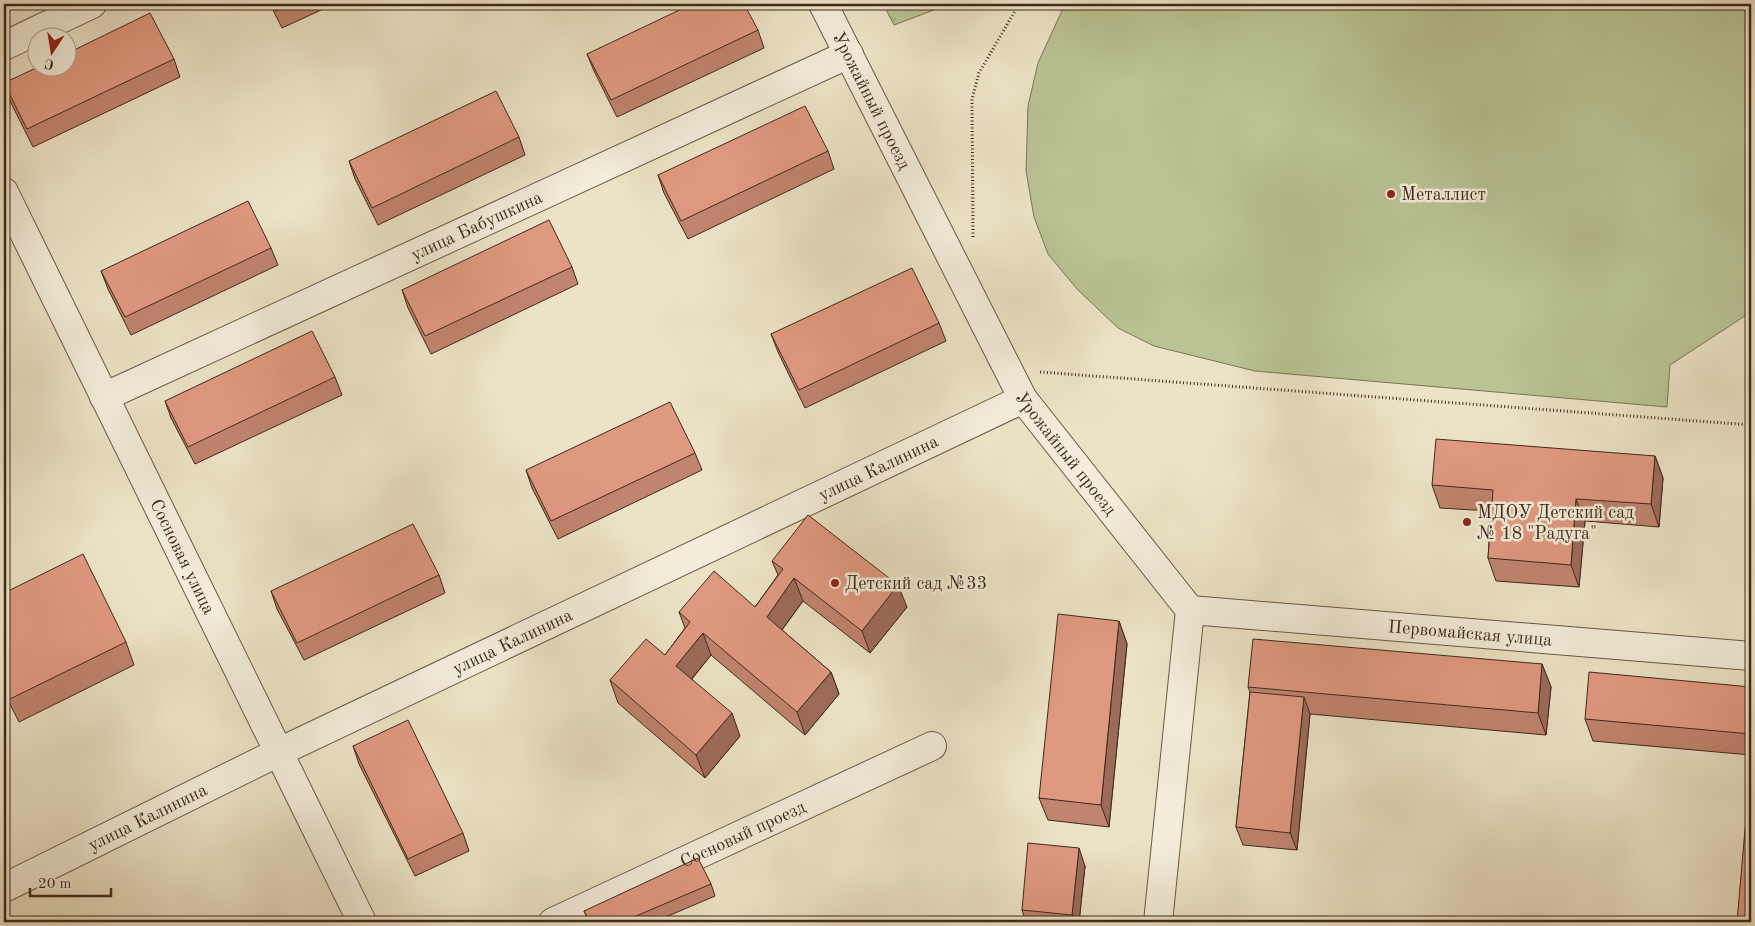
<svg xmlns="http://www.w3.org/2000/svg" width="1755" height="926" font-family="'Old Standard TT',serif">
  <defs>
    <pattern id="grass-tufts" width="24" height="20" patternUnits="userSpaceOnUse" patternTransform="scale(1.25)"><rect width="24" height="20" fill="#b9c394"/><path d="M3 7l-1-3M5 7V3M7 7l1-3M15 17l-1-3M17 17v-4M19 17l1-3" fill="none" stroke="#989e78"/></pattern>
  </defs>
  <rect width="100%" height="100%" fill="#ece3c6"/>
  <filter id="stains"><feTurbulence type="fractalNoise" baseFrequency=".004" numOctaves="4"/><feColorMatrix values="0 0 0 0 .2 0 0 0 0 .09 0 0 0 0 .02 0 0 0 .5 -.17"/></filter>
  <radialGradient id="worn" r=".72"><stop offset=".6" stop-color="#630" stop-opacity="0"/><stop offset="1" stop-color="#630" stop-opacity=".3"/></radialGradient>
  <polygon fill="url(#grass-tufts)" stroke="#7c7658" points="883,4 950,4 894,25"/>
  <polygon fill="#b9c394" stroke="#7c7658" points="1065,4 1751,4 1751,312 1670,365 1667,407 1255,371 1154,346 1118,328 1077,289 1048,254 1034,217 1026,171 1028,106 1038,63"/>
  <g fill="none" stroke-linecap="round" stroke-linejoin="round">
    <g stroke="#6b5846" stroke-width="30">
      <g id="minor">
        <path id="s1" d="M 823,4 L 1023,399 L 1190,610 L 1158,922"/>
        <polyline points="4,46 92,4"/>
        <path id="s2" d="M 4,192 L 362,922"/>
        <path id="s3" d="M 104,397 L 849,54"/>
        <path id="s4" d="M 1190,610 L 1751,656"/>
        <path id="s5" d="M 4,888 L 279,752 L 1023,399"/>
        <path id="s6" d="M 553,922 L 932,746"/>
      </g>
    </g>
    <g stroke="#40291b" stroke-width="3" stroke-dasharray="1 2.5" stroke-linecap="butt">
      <polyline points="973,237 972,99 979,73 1019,4"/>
      <polyline points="1040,372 1751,425"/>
    </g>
    <use href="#minor" stroke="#f3edda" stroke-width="28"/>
  </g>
  <g fill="#c1846f" stroke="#40291b">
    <polygon points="270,4 334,4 282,28"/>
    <polygon points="758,30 764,48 617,117 594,71 587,54"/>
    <polygon points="174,59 180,77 33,147 10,101 4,85"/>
    <polygon points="519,137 525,155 378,225 355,179 349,161"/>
    <polygon points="828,151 834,169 688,239 664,193 658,175"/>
    <polygon points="271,248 278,265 131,335 108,289 101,271"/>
    <polygon points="572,267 578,284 431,354 408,308 402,290"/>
    <polygon points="939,323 946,341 805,408 778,352 771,334"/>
    <polygon points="335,377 342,395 195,464 171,418 165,401"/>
    <polygon points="695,453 702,470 558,539 532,488 526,470"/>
    <polygon points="1655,456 1663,478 1659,527 1585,521 1579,587 1496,581 1488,558 1491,511 1440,508 1432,485"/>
    <polygon points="772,561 907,607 870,653 803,601 782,630 831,672 839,694 805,735 711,655 692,679 740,736 705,778 618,703 610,680 665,655 685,628 679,612 755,607 778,575"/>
    <polygon points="439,575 445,593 304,660 277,609 271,591"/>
    <polygon points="4,593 126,642 134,665 19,722 4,692"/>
    <polygon points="1119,621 1127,644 1109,827 1048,820 1039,798"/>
    <polygon points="1542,664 1551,687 1546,735 1310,714 1297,850 1243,845 1236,827 1250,692 1248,687"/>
    <polygon points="1751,687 1751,755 1593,741 1585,719"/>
    <polygon points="353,746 463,833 469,851 415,876 359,764"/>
    <polygon points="1085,866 1079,922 1026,922 1022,910"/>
    <polygon points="711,884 715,896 654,922 589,922 584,911"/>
  </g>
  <g fill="#9d6b5a" stroke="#40291b">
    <polygon points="1655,456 1663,478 1659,527 1651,504"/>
    <polygon points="1576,499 1585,521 1579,587 1571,565"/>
    <polygon points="794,578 803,601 775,639 767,617"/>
    <polygon points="898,585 907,607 870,653 862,631"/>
    <polygon points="1119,621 1127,644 1109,827 1101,805"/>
    <polygon points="703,633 711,655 684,688 676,666"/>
    <polygon points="1542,664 1551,687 1546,735 1538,713"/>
    <polygon points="831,672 839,694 805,735 797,712"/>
    <polygon points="1304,697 1310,714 1297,850 1290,833"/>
    <polygon points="732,713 740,736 705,778 696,755"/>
    <polygon points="1079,848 1085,866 1079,922 1075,922 1072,915"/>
  </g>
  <g fill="#e09981" stroke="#40291b">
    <polygon points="273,4 290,4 276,11"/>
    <polygon points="692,4 744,4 758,30 611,100 587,54"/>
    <polygon points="150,13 174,59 27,129 4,83 38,67 38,68 68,68 68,53"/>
    <polygon points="496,91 519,137 372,208 349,161"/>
    <polygon points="805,106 828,151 681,221 658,175"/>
    <polygon points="248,201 271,248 125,317 101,271"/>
    <polygon points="549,220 572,267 425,336 402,290"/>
    <polygon points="912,268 939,323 799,390 771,334"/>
    <polygon points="312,331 335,377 188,447 165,401"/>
    <polygon points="670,402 695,453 551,521 526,470"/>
    <polygon points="1436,439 1655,456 1651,504 1576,499 1571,565 1488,558 1493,490 1432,485"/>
    <polygon points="808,515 898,585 862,631 794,578 767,617 831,672 797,712 703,633 676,666 732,713 696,755 610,680 646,639 665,655 690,622 679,612 714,571 755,607 783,569 772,561"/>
    <polygon points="413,524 439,575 297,643 271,591"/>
    <polygon points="83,554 126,642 10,699 4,686 4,593"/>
    <polygon points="1058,614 1119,621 1101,805 1039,798"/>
    <polygon points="1253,639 1542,664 1538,713 1248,687"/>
    <polygon points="1589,672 1751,687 1751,734 1585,719"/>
    <polygon points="1250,692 1304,697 1290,833 1236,827"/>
    <polygon points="408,720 463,833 408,859 353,746"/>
    <polygon points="1751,760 1751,922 1737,922"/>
    <polygon points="1028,843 1079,848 1072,915 1022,910"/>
    <polygon points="698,858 711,884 622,922 590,922 584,911"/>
  </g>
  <g fill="#8f2418" stroke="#f3edda" stroke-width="2">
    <circle cx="1391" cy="194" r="5"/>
    <circle cx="1467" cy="522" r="5"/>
    <circle cx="835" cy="583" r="5"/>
  </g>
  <g text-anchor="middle" stroke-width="5" stroke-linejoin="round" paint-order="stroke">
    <g font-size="18" fill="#40291b" stroke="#f3edda">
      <text dy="6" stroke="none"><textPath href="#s1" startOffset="108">Урожайный проезд</textPath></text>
      <text dy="6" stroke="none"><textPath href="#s3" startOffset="410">улица Бабушкина</textPath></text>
      <text dy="6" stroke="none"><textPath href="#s1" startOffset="512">Урожайный проезд</textPath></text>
      <text dy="6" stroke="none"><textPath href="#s5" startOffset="970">улица Калинина</textPath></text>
      <text dy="6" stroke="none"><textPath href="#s2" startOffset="406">Сосновая улица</textPath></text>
      <text dy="6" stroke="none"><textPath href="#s4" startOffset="281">Первомайская улица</textPath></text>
      <text dy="6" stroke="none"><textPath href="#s5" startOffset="565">улица Калинина</textPath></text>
      <text dy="6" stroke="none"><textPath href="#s5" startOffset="160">улица Калинина</textPath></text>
      <text dy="6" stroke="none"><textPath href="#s6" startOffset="209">Сосновый проезд</textPath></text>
    </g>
    <g font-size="18" fill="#40291b" stroke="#f3edda" text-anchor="start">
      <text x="1401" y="200">Металлист</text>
      <text x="1477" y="518">МДОУ Детский сад<tspan x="1477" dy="21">№ 18 "Радуга"</tspan></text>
      <text x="845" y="589">Детский сад №33</text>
    </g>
  </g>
  <rect width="1755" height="926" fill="none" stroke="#ece3c6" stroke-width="20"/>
  <rect x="5" y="5" width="1745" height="916" fill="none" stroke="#40291b" stroke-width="2.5"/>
  <rect x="10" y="10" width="1735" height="906" fill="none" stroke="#40291b"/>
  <g transform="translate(52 52) rotate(192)"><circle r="24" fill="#f3edda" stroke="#ab9f8e"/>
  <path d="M0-4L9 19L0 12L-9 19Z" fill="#8f2418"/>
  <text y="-8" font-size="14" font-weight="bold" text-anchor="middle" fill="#40291b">С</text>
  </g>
  <path d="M30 888v8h81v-8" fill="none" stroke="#40291b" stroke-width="2.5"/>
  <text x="38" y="888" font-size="15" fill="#40291b" stroke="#f3edda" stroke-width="4" paint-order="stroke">20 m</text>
  <rect width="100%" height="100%" filter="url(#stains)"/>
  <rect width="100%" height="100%" fill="url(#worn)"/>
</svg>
